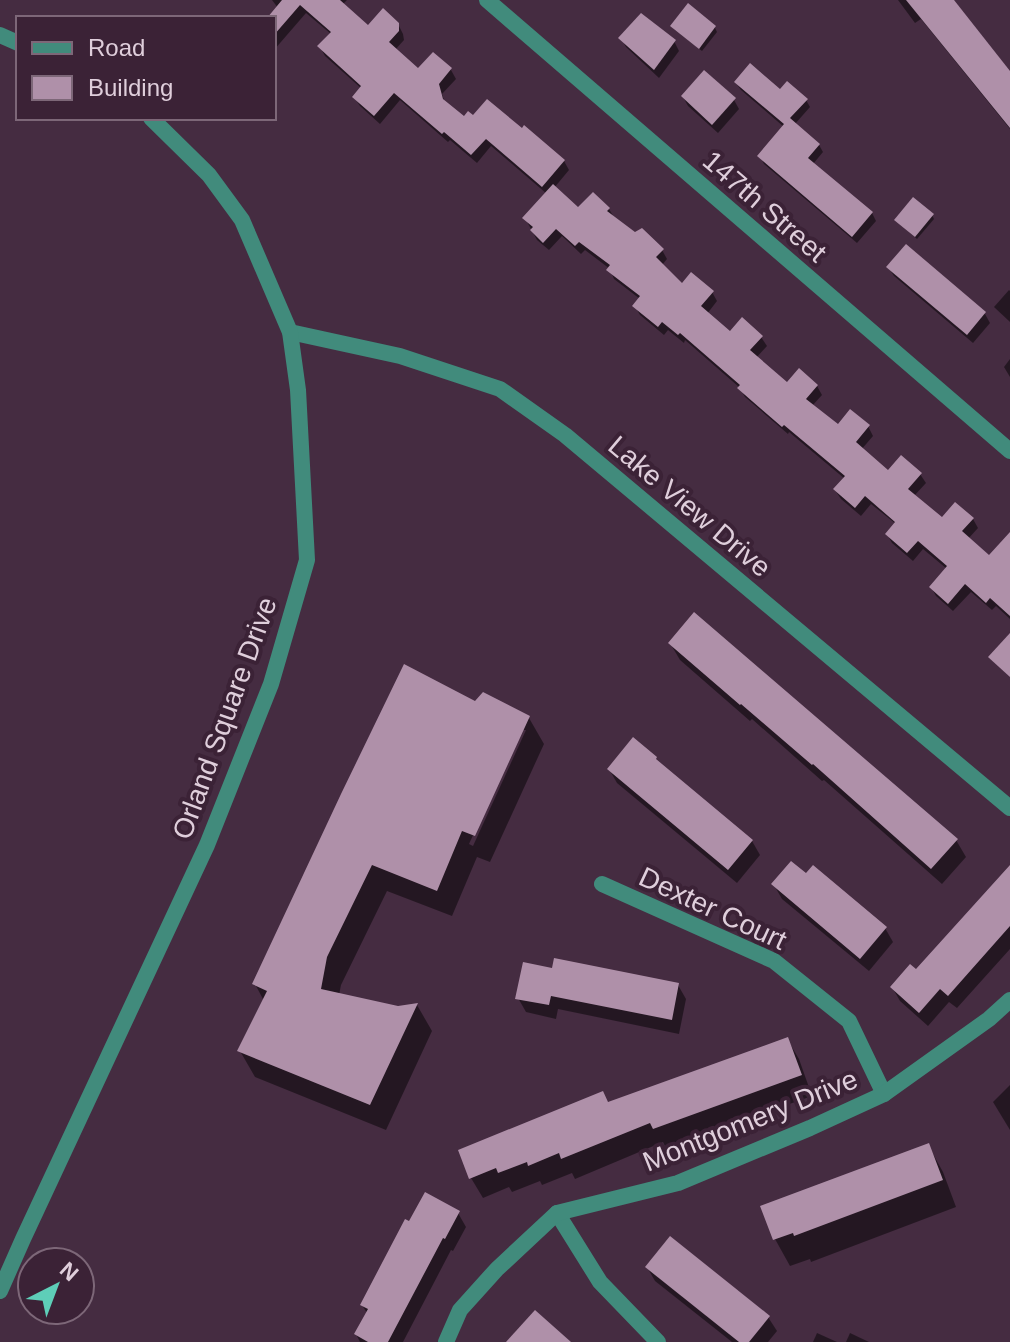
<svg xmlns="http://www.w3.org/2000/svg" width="1010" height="1342" font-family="Helvetica,sans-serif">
  <rect width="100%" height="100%" fill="#452c41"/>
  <g fill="#0007" fill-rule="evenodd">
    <polygon points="272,0 347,0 342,5 369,28 398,24 403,34 404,40 395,50 419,71 433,55 451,70 456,79 442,94 445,103 464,119 564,161 569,170 554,188 579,210 609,209 615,219 662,250 667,259 662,265 682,286 712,292 717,301 707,314 731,334 761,337 767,346 756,358 787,385 817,386 822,395 812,406 838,427 868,426 873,436 861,450 888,473 920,474 926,483 914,496 942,520 973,519 978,528 968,539 989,558 1010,547 1010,619 996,606 992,610 971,592 953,611 936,596 931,587 947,569 923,549 913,561 892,543 887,534 896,524 871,504 861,516 841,499 835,490 845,479 789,432 788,434 745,397 739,387 685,340 684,343 668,330 664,335 640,315 635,306 640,299 614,279 610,269 585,250 581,254 562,236 549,250 537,240 525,218 547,194 491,146 477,163 450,140 448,142 400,100 380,124 360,106 354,97 362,89 325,56 320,47 331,34 306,13 274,50 274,18 269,18 278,8"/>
    <polygon points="898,0 946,0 1010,75 1010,129 921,19 915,23"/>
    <polygon points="688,6 715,28 717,32 702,51 675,30 672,26"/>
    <polygon points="621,38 674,41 679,51 659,78 626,47"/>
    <polygon points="736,83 780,91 806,100 810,107 795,124 819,145 823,152 813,164 872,213 876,221 857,243 764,164 760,156 784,127 741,90"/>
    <polygon points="683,97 734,100 739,109 718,133 688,106"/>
    <polygon points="932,215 934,219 917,239 896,220"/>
    <polygon points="906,246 985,314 990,323 973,343 894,276 888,267"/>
    <polygon points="1009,290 1010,291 1010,322 994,307"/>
    <polygon points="1010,359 1010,377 1004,367"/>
    <polygon points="670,643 956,840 966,857 942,884 824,780 822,781 752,719 750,721 680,660"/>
    <path d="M 476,703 L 529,718 L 544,744 L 490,862 L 477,857 L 452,916 L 387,891 L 341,985 L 339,995 L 398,1008 L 417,1005 L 432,1031 L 386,1130 L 255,1077 L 240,1051 L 264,1001 L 255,984 ZM 521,730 L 526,730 L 473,846 L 469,844 Z"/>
    <polygon points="659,764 752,841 760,855 737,883 617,783 609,769"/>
    <polygon points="1010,883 1010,949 957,1008 949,1002 928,1026 900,1001 892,987 916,972"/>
    <polygon points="774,885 885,928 893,942 869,971 782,899"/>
    <polygon points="678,985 686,999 679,1034 558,1009 556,1019 526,1012 518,998"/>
    <polygon points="787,1039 799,1059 812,1096 666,1148 663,1142 575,1179 572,1173 542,1185 540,1181 512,1192 509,1187 483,1198 471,1178"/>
    <polygon points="1010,1085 1010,1130 993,1102"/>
    <polygon points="928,1145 943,1172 956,1207 811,1262 810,1259 790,1266 775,1239 763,1208"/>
    <polygon points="458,1213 466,1227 453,1251 451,1250 403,1342 360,1342 356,1334 367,1313 362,1305"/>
    <polygon points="647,1267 768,1317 777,1331 768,1342 732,1342 655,1281"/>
    <polygon points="817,1333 837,1342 813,1342"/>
    <polygon points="850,1333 869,1342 846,1342"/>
  </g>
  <g fill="#af90a9">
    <polygon points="282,0 340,0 368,25 383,8 399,23 399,31 389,42 418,68 433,52 452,68 439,84 443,99 464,116 468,111 473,115 487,99 522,128 524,125 565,160 542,187 486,139 471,155 444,132 442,134 394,93 374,116 352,97 361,86 317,46 331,32 300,5 274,35 274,18 267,18"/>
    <polygon points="906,0 954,0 1010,71 1010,128"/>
    <polygon points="688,3 716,26 699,49 670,26"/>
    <polygon points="641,13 676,40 654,70 618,38"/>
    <polygon points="750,63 780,89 787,81 808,99 790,118 820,144 808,158 873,212 852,237 757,156 784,124 734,82"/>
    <polygon points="704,70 736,98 712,125 681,96"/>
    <polygon points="553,184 578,207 593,192 610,208 607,211 635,232 642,228 664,249 656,257 682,283 691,272 714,291 701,306 730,331 742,317 763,336 750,350 787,382 799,368 818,385 806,399 838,424 850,409 870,425 856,442 888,470 901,455 922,473 908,489 942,517 955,502 974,518 962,531 989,555 1010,532 1010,616 990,598 986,603 965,584 948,604 929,587 947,566 918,541 907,553 885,534 895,522 865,496 855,508 833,489 845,476 784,425 782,427 737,388 740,385 680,333 678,335 662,322 658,327 632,306 640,296 606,270 610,265 579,242 575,246 556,229 543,243 530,230 533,227 522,218"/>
    <polygon points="913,197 934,214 915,237 894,220"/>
    <polygon points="906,244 986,312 967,335 886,267"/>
    <polygon points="694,612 958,839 931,869 813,764 812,765 741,704 740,705 668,643"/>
    <polygon points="1010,633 1010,677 988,657"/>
    <polygon points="404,664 475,701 483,692 530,716 475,836 462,831 437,891 372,865 327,957 321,989 398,1006 418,1003 370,1105 237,1051 267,991 252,984 341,794"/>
    <polygon points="633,737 657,757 656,759 753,840 728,870 607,769"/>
    <polygon points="791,861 806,873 813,865 887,927 860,959 771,884"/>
    <polygon points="1010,865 1010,926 948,996 940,989 919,1013 890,987 910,964 916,969"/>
    <polygon points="554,958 679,983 672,1020 551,996 549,1005 515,999 523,962 552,968"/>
    <polygon points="788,1037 802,1075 653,1129 650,1123 561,1159 559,1153 528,1166 527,1162 498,1173 496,1168 469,1179 458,1150 603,1091 608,1102"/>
    <polygon points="929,1143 943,1180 794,1236 793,1233 773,1240 760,1206"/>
    <polygon points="425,1192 460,1211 445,1239 443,1238 388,1342 368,1342 354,1334 368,1309 360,1305 405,1219 409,1221"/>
    <polygon points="670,1236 770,1316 749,1342 739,1342 645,1267"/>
    <polygon points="535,1310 571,1342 506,1342"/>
  </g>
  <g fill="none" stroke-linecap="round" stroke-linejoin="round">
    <g stroke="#418b7c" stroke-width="16">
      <polyline points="487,0 1010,451"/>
      <polyline points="0,35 18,43"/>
      <polyline points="290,332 400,356 500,389 565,435 1010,808"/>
      <polyline points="602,884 774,961 849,1021 884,1094"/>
      <polyline points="557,1213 600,1282 658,1342"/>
      <polyline points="0,1291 23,1239 207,845 271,684 307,560 298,390 290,332 242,220 209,175 151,118"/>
      <polyline points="446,1342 460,1310 497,1269 557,1213 678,1183 810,1128 884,1094 989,1019 1010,1000"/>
    </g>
  </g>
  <g text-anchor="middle" stroke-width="8" stroke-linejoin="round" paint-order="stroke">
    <g font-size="28" fill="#dfcedb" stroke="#3b2236">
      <text transform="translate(765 206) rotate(41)" y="10">147th Street</text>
      <text transform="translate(690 506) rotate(40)" y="10">Lake View Drive</text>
      <text transform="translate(224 718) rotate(-70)" y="10">Orland Square Drive</text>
      <text transform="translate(713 908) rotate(25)" y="10">Dexter Court</text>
      <text transform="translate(750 1120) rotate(-22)" y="10">Montgomery Drive</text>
    </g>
  </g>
  <rect x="16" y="16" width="260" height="104" fill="#3b2236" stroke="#7d6778" stroke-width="2"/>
  <rect x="32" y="42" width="40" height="12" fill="#418b7c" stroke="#7d6778" stroke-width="2"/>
  <text x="88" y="56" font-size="24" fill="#dfcedb">Road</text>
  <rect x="32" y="76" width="40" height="24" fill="#af90a9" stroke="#7d6778" stroke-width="2"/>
  <text x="88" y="96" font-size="24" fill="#dfcedb">Building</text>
  <g transform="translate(56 1286) rotate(42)"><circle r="38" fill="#3b2236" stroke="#7d6778" stroke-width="2"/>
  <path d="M0-6L14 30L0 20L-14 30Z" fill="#5eceb8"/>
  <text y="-12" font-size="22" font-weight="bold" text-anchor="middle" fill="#dfcedb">N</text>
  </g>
</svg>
